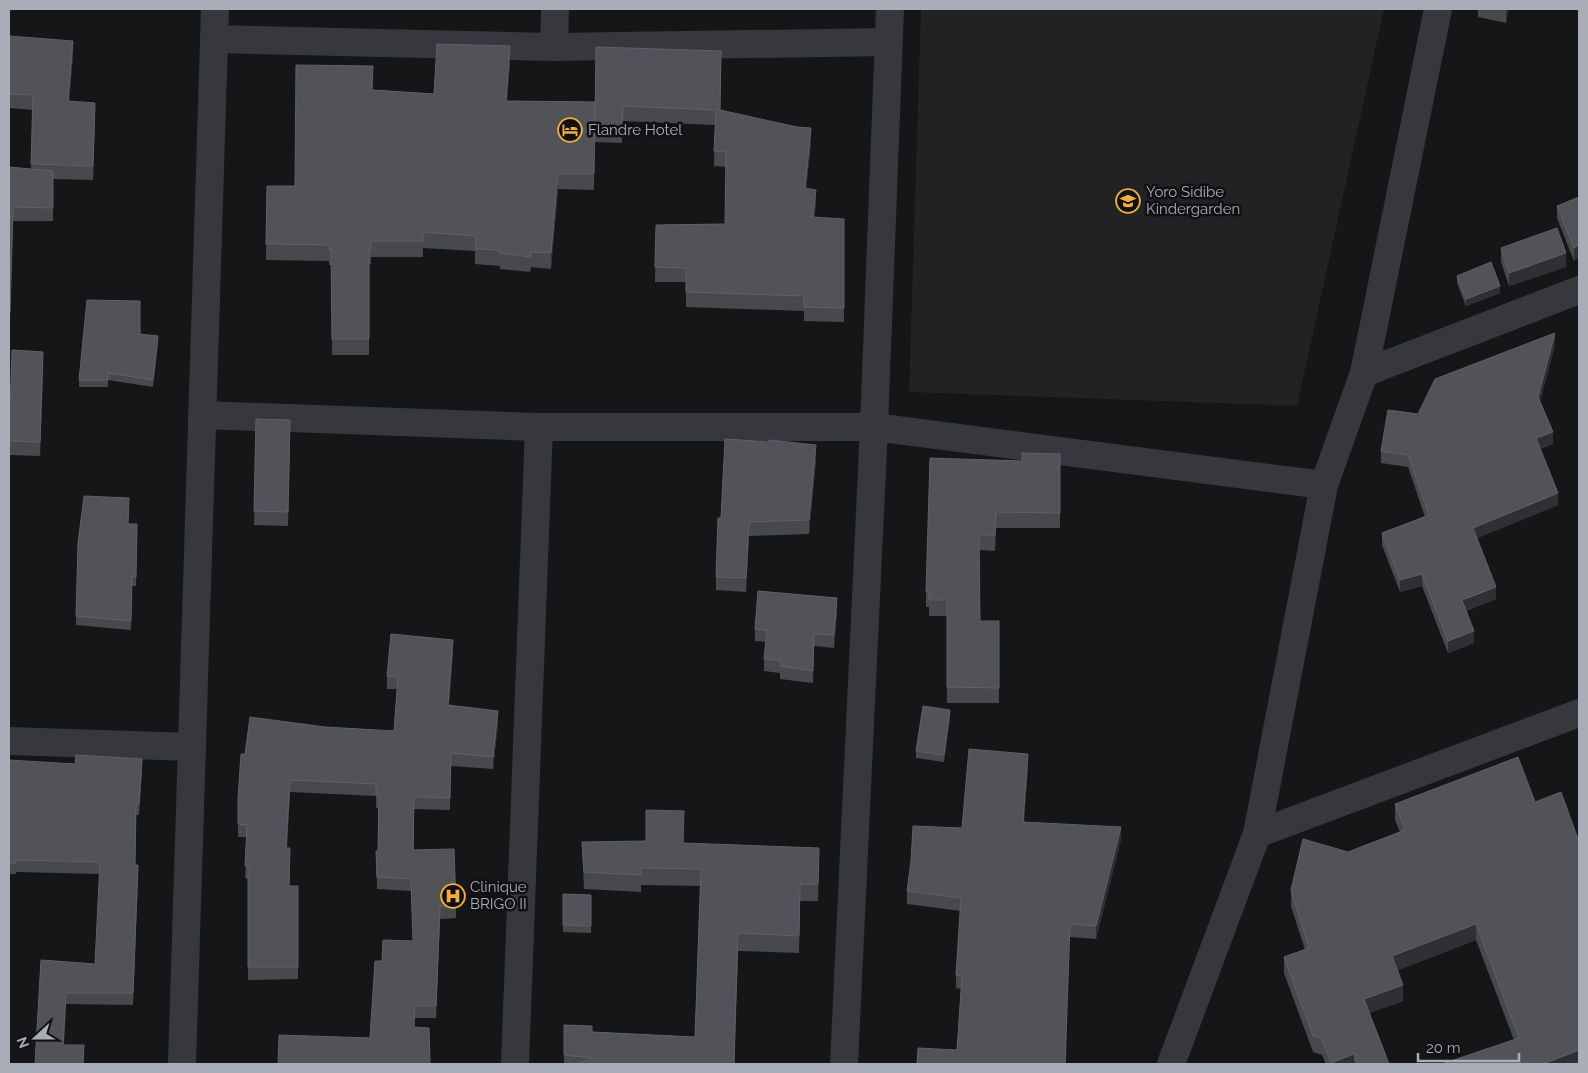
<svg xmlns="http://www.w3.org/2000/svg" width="1588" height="1073" font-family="Raleway,sans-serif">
  <rect width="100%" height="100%" fill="#161618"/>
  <polygon fill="#222225" points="921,9 1384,9 1297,406 909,392"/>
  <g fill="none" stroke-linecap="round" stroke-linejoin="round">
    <g stroke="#37383d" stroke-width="28">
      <polyline points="214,39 554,47 888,42"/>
      <polyline points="554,47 555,9"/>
      <polyline points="1364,373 1579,290"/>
      <polyline points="202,415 539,427 874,427 1324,485"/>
      <polyline points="9,741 192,747"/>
      <polyline points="1257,834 1579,713"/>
      <polyline points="182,1064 215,9"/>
      <polyline points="515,1064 539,427"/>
      <polyline points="844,1064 874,427 890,9"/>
      <polyline points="1171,1064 1257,834 1324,485 1364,373 1438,9"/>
    </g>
  </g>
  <g fill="#47494d">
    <polygon points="1478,9 1508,9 1506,23 1478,17"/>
    <polygon points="9,36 73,55 69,102 95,117 93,180 53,179 53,221 13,221 10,325 9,325 9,167 31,169 33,110 9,108"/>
    <polygon points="596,47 721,66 720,110 811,143 806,188 816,204 814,218 844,219 844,322 804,321 804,311 686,307 686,282 655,282 656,225 725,224 726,167 714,166 715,125 623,121 622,143 595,142"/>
    <polygon points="510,62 507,101 595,102 594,190 558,189 551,269 531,267 530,272 500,269 500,266 475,264 475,251 423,248 423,257 371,257 371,264 369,264 369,355 332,355 331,265 329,265 329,261 266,260 267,186 295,186 373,90 434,94"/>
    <polygon points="1579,197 1574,261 1557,218 1557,206"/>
    <polygon points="1501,248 1566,267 1509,286 1501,262"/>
    <polygon points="1457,276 1500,293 1466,306 1457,283"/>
    <polygon points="140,334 158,343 153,387 108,380 108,387 79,387 79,380"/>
    <polygon points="1555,345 1540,401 1553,444 1540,449 1558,505 1477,538 1496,599 1466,611 1474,643 1448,653 1422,586 1400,592 1382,545 1382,533 1425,517 1408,467 1381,463 1381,451 1418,414"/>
    <polygon points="43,366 40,456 9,455 9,430"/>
    <polygon points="256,419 290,434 288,526 254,525"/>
    <polygon points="1060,454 1060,528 996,528 995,551 979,550 980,621 999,621 999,703 947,703 947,616 929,616 929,607 926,607 926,592 1022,461"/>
    <polygon points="816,459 809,534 749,536 746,592 716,590 716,577 721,518"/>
    <polygon points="129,524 137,524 136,586 132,586 131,630 76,625 76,616"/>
    <polygon points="837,610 834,648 814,646 813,683 780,679 780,673 764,671 764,659 766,642 755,641 755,629"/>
    <polygon points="453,652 449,705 498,723 493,769 451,766 450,810 414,809 414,850 456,906 456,918 440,919 436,1018 415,1018 370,1038 382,961 413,941 411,891 377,889 376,851 378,851 378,808 376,808 376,796 290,792 287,848 290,860 289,886 298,886 298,979 248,980 248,879 245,878 247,837 238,837 238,798 245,754 325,727 394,731 397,689 387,689 387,676"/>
    <polygon points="950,717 944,762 916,758 916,751"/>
    <polygon points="9,760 142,770 139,815 136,815 135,865 138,877 133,1005 66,1004 64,1045 84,1045 83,1064 35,1064 41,960 95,964 100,874 16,872 16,874 9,874"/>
    <polygon points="1028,766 1024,822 1121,839 1096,939 1070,937 957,1050 961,989 956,988 956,975 961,911 907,904 907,891 962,828"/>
    <polygon points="1395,804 1579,1064 1514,1040 1476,940 1398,970 1403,1001 1369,1013 1389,1064 1326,1064 1322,1055 1313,1052 1284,973 1284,957 1305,950 1291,906 1291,890 1400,832 1395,820"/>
    <polygon points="582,842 683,843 819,865 818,901 800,901 799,953 738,951 734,1064 564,1064 564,1025 592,1032 695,1037 700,886 641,885 641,892 584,889"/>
    <polygon points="563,894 591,895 591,933 563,932"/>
  </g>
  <g fill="#2f3033">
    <polygon points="1506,9 1508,9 1506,23"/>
    <polygon points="73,41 73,55 68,116 68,101"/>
    <polygon points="510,46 510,62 506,116 506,101"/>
    <polygon points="95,103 95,117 93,180 93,166"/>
    <polygon points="811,128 811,143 805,203 805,188"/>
    <polygon points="558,174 558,189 551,269 551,253"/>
    <polygon points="816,190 816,204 813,232 813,217"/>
    <polygon points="1579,245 1579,258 1574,261 1574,248"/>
    <polygon points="1566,253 1566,267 1509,286 1509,273"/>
    <polygon points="1500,286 1500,293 1466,306 1466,299"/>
    <polygon points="1555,333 1555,345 1538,409 1538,397"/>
    <polygon points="158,336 158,343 153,387 153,380"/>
    <polygon points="43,352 43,366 40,456 40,442"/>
    <polygon points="1553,432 1553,444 1536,450 1536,438"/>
    <polygon points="816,445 816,459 809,534 809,520"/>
    <polygon points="1558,493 1558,505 1473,540 1473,528"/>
    <polygon points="749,522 749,536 746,592 746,578"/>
    <polygon points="1422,574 1422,586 1400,592 1400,580"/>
    <polygon points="1496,587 1496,599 1462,612 1462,600"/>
    <polygon points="837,598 837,610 834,648 834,635"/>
    <polygon points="1474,631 1474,643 1448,653 1448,641"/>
    <polygon points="453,640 453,652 448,717 448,705"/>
    <polygon points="950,710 950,717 944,762 944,755"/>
    <polygon points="498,711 498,723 493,769 493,757"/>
    <polygon points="1028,754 1028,766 1023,834 1023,822"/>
    <polygon points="142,759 142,770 139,815 139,804"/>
    <polygon points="290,780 290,792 286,860 286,848"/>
    <polygon points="1121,827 1121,839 1096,939 1096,926"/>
    <polygon points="138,865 138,877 133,1005 133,993"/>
    <polygon points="800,884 800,901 799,953 799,936"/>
    <polygon points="440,906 440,919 436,1018 436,1006"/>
    <polygon points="1070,924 1066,1064 1065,1064"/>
    <polygon points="1476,924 1476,940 1392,972 1392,956"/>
    <polygon points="738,933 738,951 734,1064"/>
    <polygon points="1403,985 1403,1001 1364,1015 1364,999"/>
    <polygon points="66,993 66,1004 63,1056 63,1045"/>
    <polygon points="1579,1050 1579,1064 1543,1064"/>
    <polygon points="1354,1054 1354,1064 1331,1064 1331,1063"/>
  </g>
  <g fill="#525359" stroke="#5f6168">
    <polygon points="9,36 73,41 68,101 95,103 93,166 31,164 33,95 9,94"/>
    <polygon points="437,44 510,46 506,101 595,102 594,174 558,174 551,253 531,252 530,257 500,253 500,250 475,249 476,236 423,232 423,241 371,241 371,249 369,249 369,339 332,339 331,249 329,249 329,245 266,244 267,186 295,186 296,65 373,66 372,90 434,94"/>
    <polygon points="596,47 721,51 720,110 797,127 811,128 805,188 816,190 813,217 844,219 844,308 804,307 804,296 686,292 686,268 655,267 656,225 725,224 726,152 714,151 716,110 623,106 622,129 595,128"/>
    <polygon points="9,167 53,171 53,208 13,207 10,312 9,312"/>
    <polygon points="1579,197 1579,245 1574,248 1557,206"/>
    <polygon points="1557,228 1566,253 1509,273 1501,248"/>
    <polygon points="1491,262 1500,286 1466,299 1457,276"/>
    <polygon points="87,300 140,301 140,334 158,336 153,380 108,373 108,380 79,380"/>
    <polygon points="1555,333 1538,397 1553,432 1536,438 1558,493 1473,528 1496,587 1462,600 1474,631 1448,641 1422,574 1400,580 1382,533 1429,515 1408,455 1381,451 1388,410 1418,414 1435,379"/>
    <polygon points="12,350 43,352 40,442 9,441"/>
    <polygon points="256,419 290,420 288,512 254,511"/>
    <polygon points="725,439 769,442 769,440 816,445 809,520 749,522 746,578 716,577 718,518 721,518"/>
    <polygon points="1022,453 1060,454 1060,513 996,512 995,535 979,535 980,621 999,621 999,688 947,687 947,600 929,600 929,592 926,592 930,458 1022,461"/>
    <polygon points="84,496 129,498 128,524 137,524 136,577 132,576 131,621 76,616 78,543"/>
    <polygon points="758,591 837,598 834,635 814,634 813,671 780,666 781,661 764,659 767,630 755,629"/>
    <polygon points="391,634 453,640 448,705 498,711 493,757 451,753 450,798 414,797 413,850 454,849 456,906 440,906 436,1006 415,1006 414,1027 429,1028 430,1064 278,1064 279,1035 370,1038 375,961 382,961 383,940 413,941 411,879 377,877 376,851 378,851 379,796 376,795 376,784 290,780 286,848 290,848 289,886 298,886 298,967 248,967 248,866 245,866 247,825 238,824 238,798 241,754 245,754 250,717 325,727 394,731 398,677 387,676"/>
    <polygon points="923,706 950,710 944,755 916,751"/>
    <polygon points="969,749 1028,754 1023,822 1121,827 1096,926 1070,924 1065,1064 917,1064 918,1048 957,1050 962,976 956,975 961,898 907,891 911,861 913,826 962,828"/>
    <polygon points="76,755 142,759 139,804 136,804 135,865 138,865 133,993 66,993 63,1045 84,1045 83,1064 35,1064 41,960 95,964 100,862 16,860 16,863 9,863 9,760 75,764"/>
    <polygon points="1518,757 1535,802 1561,792 1579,842 1579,1050 1543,1064 1442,1064 1519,1038 1476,924 1392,956 1403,985 1364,999 1389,1064 1358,1064 1354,1054 1331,1063 1322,1039 1313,1036 1284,957 1309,948 1291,890 1303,839 1348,852 1405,830 1395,804"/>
    <polygon points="646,810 684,811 683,843 819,848 818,884 800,884 799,936 738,933 734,1064 575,1064 592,1058 564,1055 564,1025 592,1026 592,1032 695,1037 701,869 641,868 641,875 584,872 582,842 646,841"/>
    <polygon points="563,894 591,895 591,926 563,925"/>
  </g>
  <defs>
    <g id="hotel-ring" transform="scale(1.25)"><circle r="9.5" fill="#111113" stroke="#f2b134" stroke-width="1.5"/><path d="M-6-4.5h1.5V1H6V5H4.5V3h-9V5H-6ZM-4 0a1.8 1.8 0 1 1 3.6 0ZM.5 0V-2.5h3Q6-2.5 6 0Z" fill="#f2b134"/></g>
    <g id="school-ring" transform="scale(1.25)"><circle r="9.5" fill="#111113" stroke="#f2b134" stroke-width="1.5"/><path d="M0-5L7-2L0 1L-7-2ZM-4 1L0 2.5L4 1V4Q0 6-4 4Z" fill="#f2b134"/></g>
    <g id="hospital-ring" transform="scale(1.25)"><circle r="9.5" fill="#111113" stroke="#f2b134" stroke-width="1.5"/><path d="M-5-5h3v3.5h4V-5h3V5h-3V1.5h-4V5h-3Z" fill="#f2b134"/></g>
  </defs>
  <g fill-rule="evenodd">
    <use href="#hotel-ring" x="570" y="130"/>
    <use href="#school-ring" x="1128" y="201"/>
    <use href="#hospital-ring" x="453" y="896"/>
  </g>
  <g text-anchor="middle" stroke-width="5" stroke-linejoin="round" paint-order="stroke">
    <g font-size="15" fill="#a8adb8" stroke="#111113" text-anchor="start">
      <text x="588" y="135">Flandre Hotel</text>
      <text x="1146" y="197">Yoro Sidibe<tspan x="1146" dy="17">Kindergarden</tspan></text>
      <text x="470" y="892">Clinique<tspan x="470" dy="17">BRIGO II</tspan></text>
    </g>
  </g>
  <rect width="1588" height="1073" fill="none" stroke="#a8adb8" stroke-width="20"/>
  <g transform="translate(35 1038) rotate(249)" stroke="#111113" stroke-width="4" paint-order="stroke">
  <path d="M0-4L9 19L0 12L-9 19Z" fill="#a8adb8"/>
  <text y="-8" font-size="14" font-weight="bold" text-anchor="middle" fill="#a8adb8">N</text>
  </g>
  <path d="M1418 1053v8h101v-8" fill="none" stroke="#a8adb8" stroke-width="2.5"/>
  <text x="1426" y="1053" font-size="15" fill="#a8adb8" stroke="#111113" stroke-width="4" paint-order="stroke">20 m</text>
</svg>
